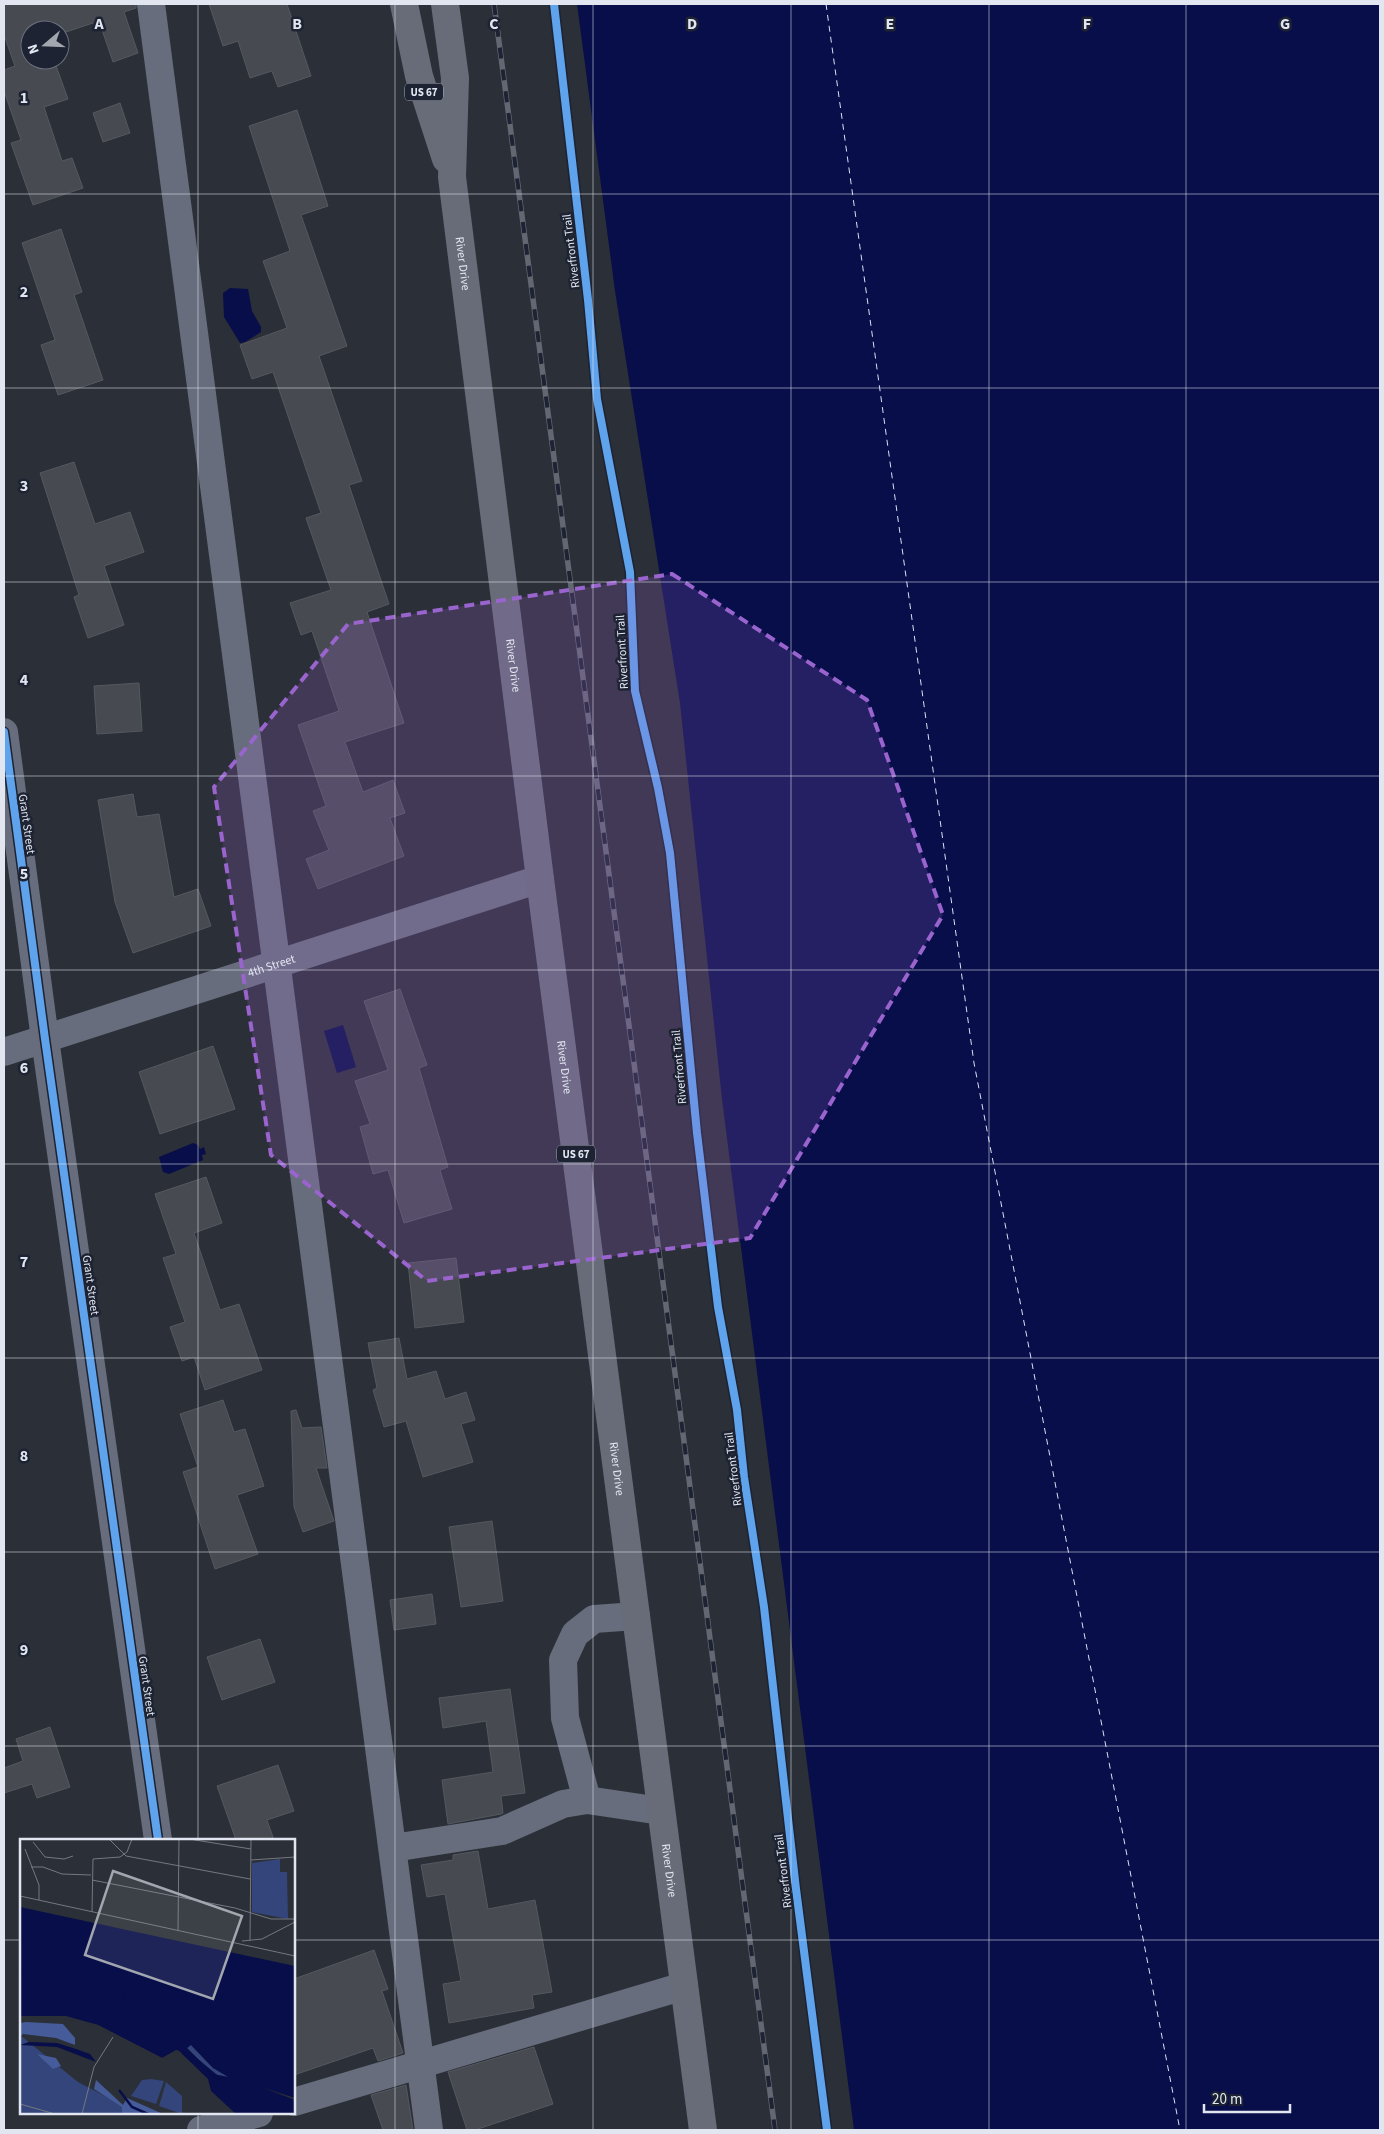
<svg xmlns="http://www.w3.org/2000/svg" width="1384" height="2134" font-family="'Source Sans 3',sans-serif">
  <rect width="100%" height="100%" fill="#2b2f37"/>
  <g fill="#080e49">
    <polygon points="577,4 1380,4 1380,2130 854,2130 722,1099 680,703 615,291"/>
    <polygon points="230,288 248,289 252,311 261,327 261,332 245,342 240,343 224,317 223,293"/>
    <polygon points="343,1025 356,1067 337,1073 324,1031"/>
    <polygon points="193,1143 198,1145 200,1149 204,1147 206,1154 202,1155 203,1160 169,1174 163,1172 159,1157"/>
  </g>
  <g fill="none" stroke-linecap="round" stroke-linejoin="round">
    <polyline stroke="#d9e1f6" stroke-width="1" stroke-dasharray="6 5" stroke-linecap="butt" points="826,4 974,1063 1180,2130"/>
  </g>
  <g fill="#474a51" stroke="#54585f">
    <polygon points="4,4 136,4 136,8 124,12 138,53 113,62 99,21 60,34 60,30 30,30 30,60 54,60 68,99 44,107 62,161 72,158 83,188 33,205 11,143 21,140 4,91 4,70 15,66 4,35"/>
    <polygon points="209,4 287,4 311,76 278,87 272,71 250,78 238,41 223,46"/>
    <polygon points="120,103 130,133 103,142 93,113"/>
    <polygon points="297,110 328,206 301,215 347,346 319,356 362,481 349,485 389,604 367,612 404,723 345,742 363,792 393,780 405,813 390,818 404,856 318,889 306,859 329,850 313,811 326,806 298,725 339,711 312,631 301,635 290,603 331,590 306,518 321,513 273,372 252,379 240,345 287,328 263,261 290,251 249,126"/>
    <polygon points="61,229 82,292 74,295 103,380 58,395 41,345 55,340 22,243"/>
    <polygon points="74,462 95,524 130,512 144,552 104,566 124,625 88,638 74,597 79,595 40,473"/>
    <polygon points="139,683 142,731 97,734 94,686"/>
    <polygon points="133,794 137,817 159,814 174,897 198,889 211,926 133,953 115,902 98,800"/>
    <polygon points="400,989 427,1065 419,1068 448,1167 440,1170 452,1209 404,1223 388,1170 373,1174 360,1127 370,1124 355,1081 388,1070 364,1001"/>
    <polygon points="213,1046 235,1109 160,1134 139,1072"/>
    <polygon points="206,1177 222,1223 194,1233 220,1310 239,1304 262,1370 205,1390 194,1357 182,1361 170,1327 185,1322 163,1258 176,1254 155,1194"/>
    <polygon points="456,1258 464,1322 415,1328 408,1263"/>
    <polygon points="399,1338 407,1379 436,1371 445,1399 466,1392 475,1420 461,1424 473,1462 423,1477 406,1421 384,1427 373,1390 377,1388 368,1343"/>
    <polygon points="223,1400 234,1432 245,1429 264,1486 237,1495 258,1554 215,1569 183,1472 198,1467 180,1414"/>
    <polygon points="296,1410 302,1428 321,1427 327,1468 316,1468 334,1521 303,1532 294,1507 291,1411"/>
    <polygon points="492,1521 503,1601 461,1607 449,1527"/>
    <polygon points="432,1594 436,1624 394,1630 390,1600"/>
    <polygon points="260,1639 275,1682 222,1700 207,1657"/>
    <polygon points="510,1689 525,1793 501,1796 503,1813 501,1814 448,1824 442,1780 493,1772 486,1721 443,1728 439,1698"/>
    <polygon points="50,1727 70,1787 37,1798 32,1784 4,1793 4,1768 23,1761 16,1739"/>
    <polygon points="278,1765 294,1811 267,1820 274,1840 236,1840 217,1786"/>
    <polygon points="478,1851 488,1909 535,1900 552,1992 532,1995 534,2008 449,2023 443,1984 461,1981 445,1894 427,1897 421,1865 453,1860 453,1855"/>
    <polygon points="374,1950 388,1989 382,1991 403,2053 378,2061 373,2048 294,2075 294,1979"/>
    <polygon points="534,2047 553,2104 475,2130 467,2130 448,2072"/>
    <polygon points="406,2085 413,2130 383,2130 371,2095"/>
  </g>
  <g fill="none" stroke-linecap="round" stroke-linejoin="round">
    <g stroke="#676d7c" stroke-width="28">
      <polyline points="151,4 429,2130"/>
      <polyline points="4,732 45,1039 158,1840"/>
      <path id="s1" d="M 4,1052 L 540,879"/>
      <polyline points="587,1800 565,1718 563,1660 575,1634 594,1619 636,1616"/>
      <polyline points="393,1848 502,1831 563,1804 587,1800 661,1811"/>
      <polyline points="294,2102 684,1986"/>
      <polyline points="201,2130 259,2113"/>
    </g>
    <g stroke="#676c78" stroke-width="28">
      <polyline points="404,4 419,76 446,159"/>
      <path id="s2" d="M 445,4 L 455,78 L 452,177 L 540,879 L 703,2130"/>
    </g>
    <g stroke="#626772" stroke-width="5.5">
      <polyline id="rail" points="494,4 775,2130"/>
    </g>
    <use href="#rail" stroke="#1d2332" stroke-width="4" stroke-dasharray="11" stroke-linecap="butt"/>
    <g stroke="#1d2332" stroke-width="11">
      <g id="cycleway">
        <polyline points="554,4 588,300 597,399 630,572 635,691 658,788 670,853 697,1133 718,1307 737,1410 744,1477 764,1607 796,1889 827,2130"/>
        <polyline points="4,732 45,1039 158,1840"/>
      </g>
    </g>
    <use href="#cycleway" stroke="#60a3ed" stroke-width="8"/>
  </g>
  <path fill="#9a64ce" fill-opacity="0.2" stroke="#9a64ce" stroke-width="4" stroke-dasharray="10 6" stroke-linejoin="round" d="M 672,574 L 867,700 L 943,915 L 750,1238 L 427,1281 L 271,1155 L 214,787 L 348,624 Z"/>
  <path fill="none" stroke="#e1e6f0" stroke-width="1" stroke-opacity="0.55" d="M 198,4 L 198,1840M 395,4 L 395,2130M 593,4 L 593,2130M 791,4 L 791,2130M 989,4 L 989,2130M 1186,4 L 1186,2130M 4,194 L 1380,194M 4,388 L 1380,388M 4,582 L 1380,582M 4,776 L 1380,776M 4,970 L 1380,970M 4,1164 L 1380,1164M 4,1358 L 1380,1358M 4,1552 L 1380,1552M 4,1746 L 1380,1746M 4,1940 L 21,1940M 294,1940 L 1380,1940M 198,2113 L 198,2130"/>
  <g text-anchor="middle" stroke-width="5" stroke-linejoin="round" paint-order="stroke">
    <g fill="#1d2332" stroke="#a6acb7" stroke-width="1">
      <rect x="405" y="83.5" width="38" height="17" rx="4"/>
      <rect x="557" y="1145.5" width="38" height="17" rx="4"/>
    </g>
    <g font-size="11" font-weight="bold" fill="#e1e6f0">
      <text x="424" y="96">US 67</text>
      <text x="576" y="1158">US 67</text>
    </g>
    <g font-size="12" fill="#e1e6f0" stroke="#1d2332">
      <text transform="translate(571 251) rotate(-97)" y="4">Riverfront Trail</text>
      <text dy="4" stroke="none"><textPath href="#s2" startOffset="261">River Drive</textPath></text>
      <text transform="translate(622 652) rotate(-93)" y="4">Riverfront Trail</text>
      <text dy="4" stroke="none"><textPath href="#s2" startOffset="666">River Drive</textPath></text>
      <text transform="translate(27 824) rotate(82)" y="4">Grant Street</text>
      <text dy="4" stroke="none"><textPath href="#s1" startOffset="281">4th Street</textPath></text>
      <text transform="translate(679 1067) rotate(-95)" y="4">Riverfront Trail</text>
      <text dy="4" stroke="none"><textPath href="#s2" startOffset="1071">River Drive</textPath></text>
      <text transform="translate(91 1285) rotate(82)" y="4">Grant Street</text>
      <text dy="4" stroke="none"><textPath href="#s2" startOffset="1476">River Drive</textPath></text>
      <text transform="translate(733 1469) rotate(-97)" y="4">Riverfront Trail</text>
      <text transform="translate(147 1686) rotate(82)" y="4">Grant Street</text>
      <text dy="4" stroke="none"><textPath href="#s2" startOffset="1881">River Drive</textPath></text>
      <text transform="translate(783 1871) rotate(-97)" y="4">Riverfront Trail</text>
    </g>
  </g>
  <g transform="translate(20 1839)">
    <rect width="275" height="275" fill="#2b2f37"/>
    <path d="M 260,20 L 260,33 L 267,33 L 268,80 L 232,73 L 232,24 ZM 0,196 L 58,243 L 119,275 L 0,275 ZM 170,205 L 193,229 L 209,236 L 208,238 L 193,235 L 167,209 ZM 131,240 L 144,242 L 136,265 L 111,257 L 122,241 ZM 146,243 L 162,257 L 162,275 L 139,267 Z" fill="#33457a"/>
    <path d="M 6,183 L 43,185 L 55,199 L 55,206 L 36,199 L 3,195 L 0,198 L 0,184 ZM 17,215 L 36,219 L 41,227 L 33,230 ZM 76,241 L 103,266 L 107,259 L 143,275 L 102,274 L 102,268 L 74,250 Z" fill="#465b99"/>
    <path d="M 0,68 L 275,127 L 275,259 L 244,249 L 275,261 L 275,275 L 216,275 L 191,252 L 188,240 L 158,211 L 142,219 L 78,186 L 41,177 L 0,177 ZM 171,206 L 193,229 L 208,238 L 193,235 L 167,209 ZM 9,203 L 37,204 L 56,210 L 70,215 L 76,223 L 37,208 L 0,206 Z" fill="#080e49" fill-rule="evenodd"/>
    <path d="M 0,177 L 46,177 L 78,186 L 142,219 L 156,211 L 162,214 L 155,213 L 142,222 L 72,186 L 39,179 Z" fill="#2b2f37"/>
    <path fill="none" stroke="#080e49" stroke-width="2.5" d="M 0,89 L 36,99 L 224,130 L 275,148M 0,133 L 104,168 L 163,212 L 196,242 L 257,275M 99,251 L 112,268 L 128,275M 264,275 L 200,240 L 164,210 L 104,167 L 105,148 L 118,139 L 135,140 L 275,208"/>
    <path fill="none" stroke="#747881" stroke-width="1" d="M 89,0 L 106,17 L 230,40M 169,0 L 231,10M 13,3 L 25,18 L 44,20 L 53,17M 5,10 L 19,46 L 19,61M 231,21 L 275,18M 11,28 L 23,28 L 42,35 L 71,36M 72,41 L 215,69 L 251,80 L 275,80M 0,57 L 275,117M 72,73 L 73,20 L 100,18 L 107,13 L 112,0M 158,91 L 159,0M 222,102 L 242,100 L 275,83M 230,102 L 231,0M 0,265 L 35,275M 62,275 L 74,228 L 93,198"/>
    <path fill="#a1a6af" fill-opacity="0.15" stroke="#a1a6af" stroke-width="2.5" d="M 93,32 L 222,77 L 193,160 L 65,116 Z"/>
    <rect width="275" height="275" fill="none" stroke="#e1e6f0" stroke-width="2.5"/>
  </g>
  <g font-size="16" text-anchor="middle" font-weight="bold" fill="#e1e6f0" stroke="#1d2332" stroke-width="5" stroke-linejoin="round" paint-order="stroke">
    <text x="99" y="29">A</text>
    <text x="297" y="29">B</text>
    <text x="494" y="29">C</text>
    <text x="692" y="29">D</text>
    <text x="890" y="29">E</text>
    <text x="1087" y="29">F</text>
    <text x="1285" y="29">G</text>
    <text x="24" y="103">1</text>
    <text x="24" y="297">2</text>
    <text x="24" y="491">3</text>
    <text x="24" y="685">4</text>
    <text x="24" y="879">5</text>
    <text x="24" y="1073">6</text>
    <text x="24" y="1267">7</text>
    <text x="24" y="1461">8</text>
    <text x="24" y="1655">9</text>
  </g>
  <rect width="1384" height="2134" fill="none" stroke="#e1e6f0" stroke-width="10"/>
  <g transform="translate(45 45) rotate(251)"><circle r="24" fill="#1d2332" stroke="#6b717e"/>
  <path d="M0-4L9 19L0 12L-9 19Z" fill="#a1a6af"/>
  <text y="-8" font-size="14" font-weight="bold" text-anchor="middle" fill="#e1e6f0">N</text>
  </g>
  <path d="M1204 2104v8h86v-8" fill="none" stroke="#e1e6f0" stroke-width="2.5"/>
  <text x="1212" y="2104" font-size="15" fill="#e1e6f0" stroke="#1d2332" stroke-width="4" paint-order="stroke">20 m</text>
</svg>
